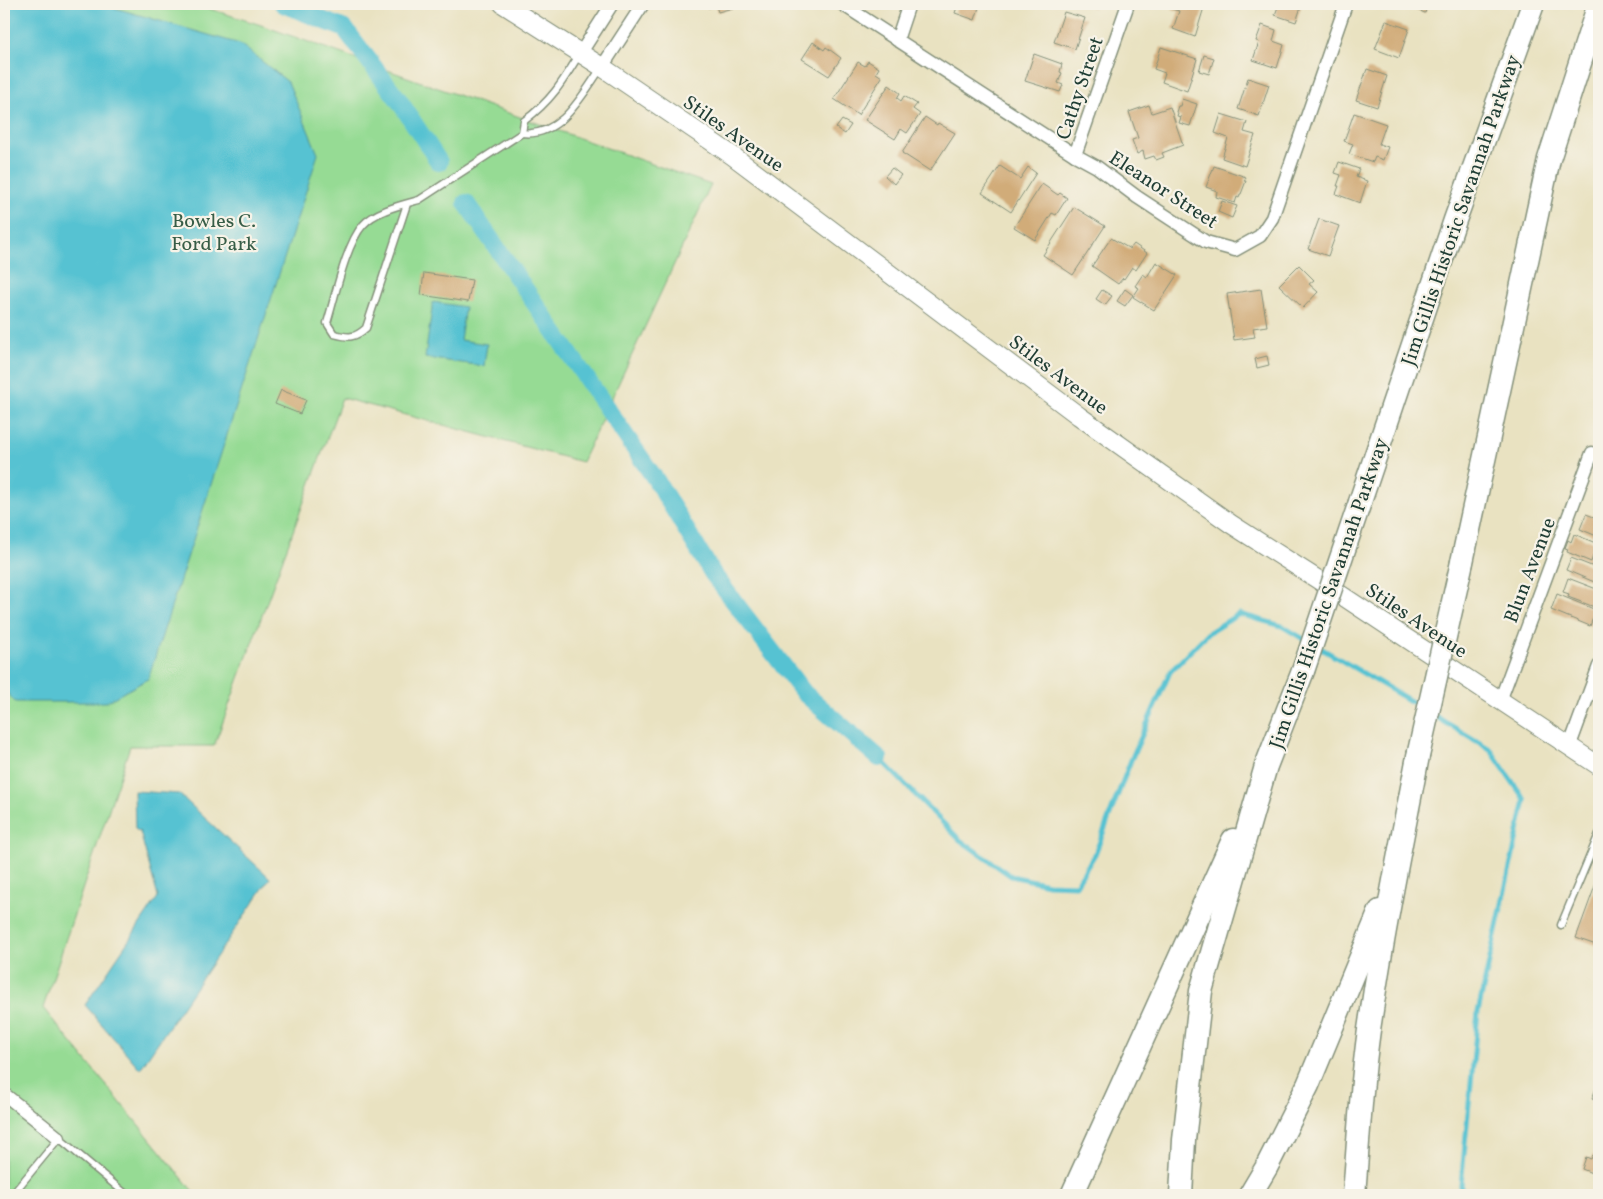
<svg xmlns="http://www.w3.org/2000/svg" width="1603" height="1199" font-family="Vollkorn,serif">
  <rect width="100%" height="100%" fill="#f7f3e8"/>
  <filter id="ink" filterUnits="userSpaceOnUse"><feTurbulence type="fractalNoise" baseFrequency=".02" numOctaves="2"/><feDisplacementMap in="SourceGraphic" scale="10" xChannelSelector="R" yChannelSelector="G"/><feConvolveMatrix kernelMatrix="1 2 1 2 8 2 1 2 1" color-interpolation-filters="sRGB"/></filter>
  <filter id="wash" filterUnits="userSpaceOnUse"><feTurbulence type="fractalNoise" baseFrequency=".0096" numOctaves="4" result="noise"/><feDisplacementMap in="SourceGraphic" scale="20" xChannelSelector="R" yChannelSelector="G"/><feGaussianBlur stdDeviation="1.12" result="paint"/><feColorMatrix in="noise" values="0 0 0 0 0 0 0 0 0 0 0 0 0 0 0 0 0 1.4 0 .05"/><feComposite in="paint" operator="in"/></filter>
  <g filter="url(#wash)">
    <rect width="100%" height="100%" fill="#e9e2c1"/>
    <polygon fill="#96db94" stroke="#5a8c64" points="4,4 194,4 258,24 711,185 582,462 342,398 214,746 130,746 43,1008 196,1195 4,1195"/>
    <g fill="#57c2d2" stroke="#3b8083">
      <polygon points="4,4 101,4 240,44 288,82 318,154 148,679 106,702 15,702 4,689"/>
      <polygon points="433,302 465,307 460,340 487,344 484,366 425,358"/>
      <polygon points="134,791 179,794 270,878 140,1069 85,1005 158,897 140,832 135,829"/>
    </g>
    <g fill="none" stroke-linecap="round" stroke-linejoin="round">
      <g stroke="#57c2d2" stroke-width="5">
        <polyline points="1317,646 1424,709"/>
        <polyline points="1433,715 1490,749 1525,800 1478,1012 1460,1195"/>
        <polyline points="879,758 960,840 1011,876 1048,884 1076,885 1095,854 1131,760 1170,672 1208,633 1239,614 1282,626 1307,641"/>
      </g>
      <g stroke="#57c2d2" stroke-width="18">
        <polyline points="283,4 345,29 398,99 439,162"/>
        <polyline points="466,203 656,480 713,574 804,693 879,758"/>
      </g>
    </g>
    <g id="blocks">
      <g fill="#d1ac79">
        <polygon points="707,4 735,4 736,7 718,12 716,6 708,8"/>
        <polygon points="958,4 980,4 975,20 955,13"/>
        <polygon points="1082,4 1096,4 1094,8"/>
        <polygon points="1174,4 1205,4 1195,37 1173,29 1179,11 1172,9"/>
        <polygon points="1279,4 1302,4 1296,22 1275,15"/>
        <polygon points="1401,4 1428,4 1425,13"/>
        <polygon points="1064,12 1085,18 1075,49 1054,42"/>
        <polygon points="1386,21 1409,29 1399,58 1375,49"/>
        <polygon points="1262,25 1276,30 1273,41 1284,45 1277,68 1253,60 1259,42 1256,41"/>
        <polygon points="813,42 824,50 826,47 841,58 829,76 802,59"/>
        <polygon points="1161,47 1197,59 1187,91 1162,82 1165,73 1154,69"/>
        <polygon points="1034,54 1062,64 1060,72 1062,73 1058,83 1063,85 1060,92 1025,81"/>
        <polygon points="1204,55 1214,58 1209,74 1199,71"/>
        <polygon points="868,61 879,68 876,73 882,77 858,115 834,99 858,62 865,66"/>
        <polygon points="1367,69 1387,76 1377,107 1356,100"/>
        <polygon points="1248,78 1269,85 1259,116 1238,109"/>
        <polygon points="889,85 900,93 897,98 901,101 904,96 917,104 913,109 920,114 907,133 901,129 895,139 865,120"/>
        <polygon points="1182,99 1197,104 1190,126 1179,123 1181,117 1177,116 1178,113 1176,112 1178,106 1180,106"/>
        <polygon points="1149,105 1152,113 1170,107 1183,145 1162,153 1164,157 1156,160 1154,156 1145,159 1143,151 1137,154 1132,140 1138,138 1129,112"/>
        <polygon points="1354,113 1386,124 1379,144 1388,147 1383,160 1375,157 1373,162 1349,154 1353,144 1344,141"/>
        <polygon points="1221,114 1247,122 1244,132 1255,135 1245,166 1222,158 1228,138 1215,133"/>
        <polygon points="925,117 937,125 938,123 955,133 930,171 902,153"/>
        <polygon points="842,120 851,125 845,134 836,128"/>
        <polygon points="1339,162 1359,169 1356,177 1367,181 1360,203 1336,194 1339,186 1337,186 1341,175 1335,173"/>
        <polygon points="1000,166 1020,179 1028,167 1036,173 1011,212 982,193"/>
        <polygon points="1214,166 1246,177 1244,181 1246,181 1241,194 1240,194 1239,198 1237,197 1235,203 1216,197 1217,191 1206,187"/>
        <polygon points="892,168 901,175 894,184 885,176"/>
        <polygon points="1042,184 1058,195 1060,193 1067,198 1056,215 1052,213 1035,240 1014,227"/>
        <polygon points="1222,201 1237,206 1232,218 1218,212"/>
        <polygon points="1074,207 1105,226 1073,275 1043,255"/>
        <polygon points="1319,219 1339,226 1328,256 1308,249"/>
        <polygon points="1111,238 1130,249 1134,244 1147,253 1136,270 1132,267 1124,279 1123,278 1118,284 1092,266"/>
        <polygon points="1156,262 1177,275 1154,310 1133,297 1139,288 1135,286 1143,274 1147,277"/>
        <polygon points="1299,265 1314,280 1309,284 1318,292 1303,308 1279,285"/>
        <polygon points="424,273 472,280 468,302 421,295"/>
        <polygon points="1125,289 1133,295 1125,306 1117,301"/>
        <polygon points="1261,289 1267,326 1253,328 1255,337 1234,340 1227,294"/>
        <polygon points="1102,290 1112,296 1105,305 1096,299"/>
        <polygon points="1267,356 1269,365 1257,368 1255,359"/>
        <polygon points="281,390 306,400 300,414 275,404"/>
        <polygon points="1586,514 1599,519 1599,537 1580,529"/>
        <polygon points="1574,534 1598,544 1595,550 1599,551 1596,557 1593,556 1591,562 1567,552 1568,549 1565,548 1568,540 1571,542"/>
        <polygon points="1571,558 1599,569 1599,584 1566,570"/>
        <polygon points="1568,578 1599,590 1599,602 1597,608 1568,597 1569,594 1563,592"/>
        <polygon points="1557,594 1596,610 1590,626 1551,610"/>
        <polygon points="1599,875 1599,946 1576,938"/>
        <polygon points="1599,1080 1599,1102 1592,1099"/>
        <polygon points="1599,1152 1599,1176 1582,1169 1586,1157 1591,1159 1593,1155 1597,1156"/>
      </g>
    </g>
  </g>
  <g filter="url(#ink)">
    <use href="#blocks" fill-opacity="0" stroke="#84907a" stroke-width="1"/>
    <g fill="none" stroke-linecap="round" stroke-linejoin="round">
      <g stroke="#84907a" stroke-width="9">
        <g id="lane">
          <path d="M 579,55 C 562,83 551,101 524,121 L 522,133 C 561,138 582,95 602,67"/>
          <path d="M 407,204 L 366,328 C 355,338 349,338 334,334 L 327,323 C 335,297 346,244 363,225 C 375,211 401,205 419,200 L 522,133"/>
          <polyline points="1561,925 1599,834"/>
          <polyline points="12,1195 59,1138 127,1195"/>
        </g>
      </g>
      <g stroke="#84907a" stroke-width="15">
        <g id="street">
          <polyline points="842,4 1075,155 1097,167 1137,197 1206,242 1235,250 1260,236 1272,218 1346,4"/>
          <polyline points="897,40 909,4"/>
          <polyline points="580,54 612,4"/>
          <polyline points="602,67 643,4"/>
          <polyline points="1075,155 1128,4"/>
          <polyline points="1500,701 1592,453 1599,456"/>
          <polyline points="1570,745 1599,666"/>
          <polyline points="4,1094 59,1138"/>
        </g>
      </g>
      <g stroke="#84907a" stroke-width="20">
        <polyline id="secondary" points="503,4 602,67 733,156 1079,416 1231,524 1317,579 1599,766"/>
      </g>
      <g stroke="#84907a" stroke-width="25">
        <g id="highway">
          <polyline points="1360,502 1455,220 1533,4"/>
          <polyline points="1462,562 1549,159 1599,4"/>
          <polyline points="1072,1195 1233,840"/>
          <polyline points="1181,1195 1184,1140 1201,991 1266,766 1303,671"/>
          <polyline points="1250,1195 1266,1168 1308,1085 1380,911"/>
          <path d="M 1354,1195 C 1359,1133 1362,1071 1372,1010 C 1384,925 1402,840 1418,756"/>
        </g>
      </g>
      <use href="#lane" stroke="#fff" stroke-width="6"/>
      <use href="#street" stroke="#fff" stroke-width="12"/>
      <use href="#secondary" stroke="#fff" stroke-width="18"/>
      <use href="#highway" stroke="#fff" stroke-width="22"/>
      <g stroke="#84907a" stroke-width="25" stroke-linecap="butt">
        <g id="highway-bridge">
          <polyline points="1303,671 1360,502"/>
          <polyline points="1418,756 1462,562"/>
        </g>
      </g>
      <use href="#highway-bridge" stroke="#fff" stroke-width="22"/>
    </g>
  </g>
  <g text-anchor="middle" stroke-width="4.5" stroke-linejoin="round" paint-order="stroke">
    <g font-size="20" fill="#1f3d34" stroke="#f7f3e8">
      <text transform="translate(1079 88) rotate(-71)" y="7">Cathy Street</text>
      <text transform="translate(734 133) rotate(35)" y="7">Stiles Avenue</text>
      <text transform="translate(1164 189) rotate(33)" y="7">Eleanor Street</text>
      <text transform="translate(1460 210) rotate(-71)" y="7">Jim Gillis Historic Savannah Parkway</text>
      <text transform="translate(1059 374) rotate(37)" y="7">Stiles Avenue</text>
      <text transform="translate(1529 570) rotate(-69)" y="7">Blun Avenue</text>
      <text transform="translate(1328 593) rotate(-71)" y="7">Jim Gillis Historic Savannah Parkway</text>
      <text transform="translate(1417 620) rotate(34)" y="7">Stiles Avenue</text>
    </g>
    <g font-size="20" fill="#375d47" stroke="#f7f3e8">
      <text x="214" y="227">Bowles C.<tspan x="214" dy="23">Ford Park</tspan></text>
    </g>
  </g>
  <rect width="1603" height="1199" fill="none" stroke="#f7f3e8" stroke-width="20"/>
</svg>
